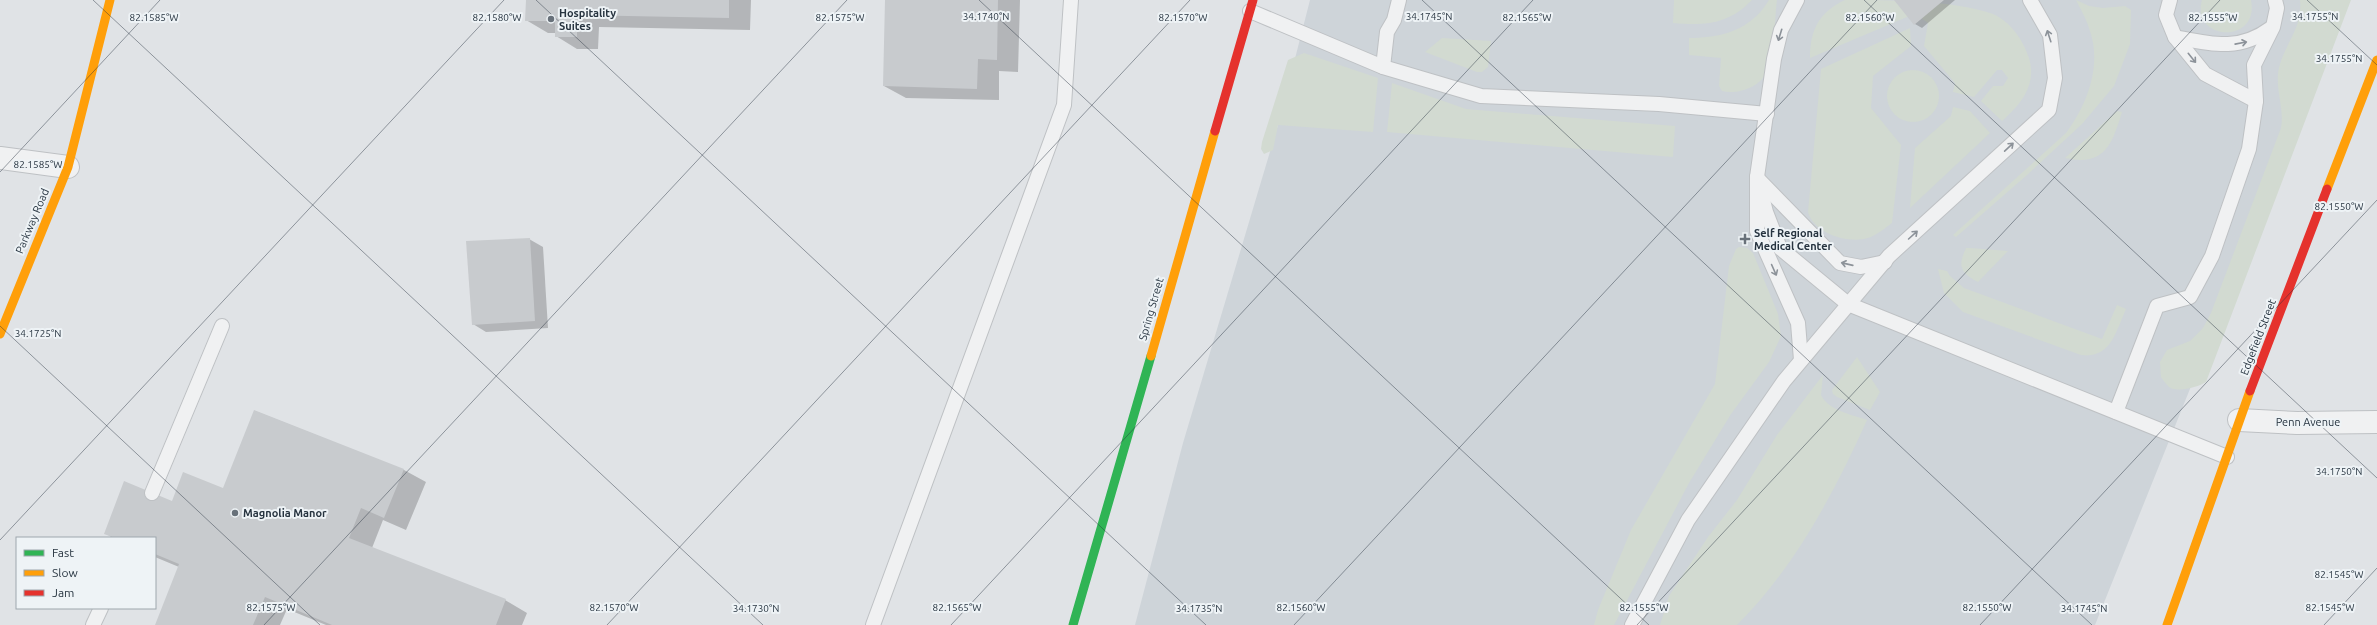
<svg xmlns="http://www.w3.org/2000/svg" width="2377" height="625" font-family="Ubuntu,sans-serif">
  <rect width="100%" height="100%" fill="#e0e3e6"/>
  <polygon fill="#ced4d9" points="1310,0 2336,0 2204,354 2095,625 1135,625 1183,443 1278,125"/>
  <g fill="#d2dad1">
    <path d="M 1674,0 L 1752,0 C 1729,24 1705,26 1673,23 Z"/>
    <path d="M 1769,0 L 1777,0 C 1774,22 1776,50 1767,71 C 1761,87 1738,95 1722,91 L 1719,86 L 1721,58 L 1689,55 L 1689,38 C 1722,38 1751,30 1769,0 Z"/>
    <path d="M 1845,0 C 1888,0 1954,0 1993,14 C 2011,22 2023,40 2029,58 C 2037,85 2021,104 2002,121 L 1981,101 L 1993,86 L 2003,86 L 2008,78 L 2002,70 L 1997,70 L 1974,97 L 1953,92 L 1955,83 L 1924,46 L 1928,23 L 1921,18 L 1907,17 L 1810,58 C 1810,30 1819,12 1845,0 Z"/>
    <path d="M 2076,0 L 2089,6 L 2103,8 L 2125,6 L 2131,10 L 2130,44 L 2114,86 L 2082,124 L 2027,175 L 1956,237 L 1953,235 L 2066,133 C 2087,105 2102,66 2090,31 C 2087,20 2081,10 2076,0 Z"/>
    <path d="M 2202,0 L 2251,0 C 2260,45 2190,41 2202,0 Z"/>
    <path d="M 2300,0 L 2351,0 L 2206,382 C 2198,387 2178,393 2169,387 C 2166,384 2163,380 2161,377 L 2160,362 L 2167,350 L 2190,341 L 2203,328 L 2211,313 L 2281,128 C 2285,107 2273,85 2280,64 C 2287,41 2303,26 2300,0 Z"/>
    <path d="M 1910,28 L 1911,46 L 1873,76 L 1871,108 L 1901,145 L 1892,223 C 1885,228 1877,235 1868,238 C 1849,244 1814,234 1808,212 L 1821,69 Z"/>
    <polygon points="1442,38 1491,41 1488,67 1482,72 1477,72 1425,52"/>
    <polygon points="1304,53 1378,78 1373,132 1278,125 1273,150 1264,154 1261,149 1262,142 1288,60"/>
    <circle cx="1913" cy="96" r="26"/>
    <polygon points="1392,83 1466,109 1675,126 1673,157 1387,132"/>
    <polygon points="1953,107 1970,111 1990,133 1910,208 1915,148 1951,116"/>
    <path d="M 2117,111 L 2122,112 C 2112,144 2105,167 2065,158 Z"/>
    <polygon points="1739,247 1747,248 1753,253 1778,314 1781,336 1769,362 1731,414 1689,483 1614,625 1594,625 1598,610 1631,530 1715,384 1729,266 1736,249"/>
    <path d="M 1966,248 L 1970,248 L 2008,251 L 1978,282 C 1961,273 1957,267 1966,248 Z"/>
    <path d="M 1938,269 L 1947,271 L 1950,276 L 1964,288 L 2102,339 L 2117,305 L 2126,309 C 2116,331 2111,359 2081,355 L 1963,312 L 1944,293 Z"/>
    <polygon points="1857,357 1880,392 1870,410 1837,397 1833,394 1832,390"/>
    <path d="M 1823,375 L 1821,395 C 1828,410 1852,415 1867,420 C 1833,495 1795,567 1737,625 L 1660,625 L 1669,596 L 1708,537 L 1737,500 L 1777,435 Z"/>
  </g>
  <g fill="#0003">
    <polygon points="527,0 751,0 750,30 599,27 598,49 577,49 556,36 556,33 548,33 526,20"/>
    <polygon points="886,0 1020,0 1018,72 999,71 999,100 906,98 884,86"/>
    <polygon points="1895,0 1955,0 1922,28 1915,24"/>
    <polygon points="529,239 543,247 548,328 486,332 473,324"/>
    <polygon points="255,411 404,470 426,482 406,530 383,520 372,548 505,600 527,613 522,625 326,625 287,609 280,625 156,625 179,567 155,557 155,538 113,538 105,533 173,502 224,490"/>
  </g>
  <g fill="#c8cbce">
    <polygon points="526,0 729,0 729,18 577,15 577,37 555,37 555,21 525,21"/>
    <polygon points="885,0 998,0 997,60 978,59 977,89 883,86"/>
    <polygon points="1894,0 1944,0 1914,25"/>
    <polygon points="530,238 535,321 472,325 466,241"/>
    <polygon points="254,410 404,469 384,518 361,508 349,538 506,599 496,625 332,625 265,597 253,625 155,625 179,564 155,554 155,538 115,538 104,534 124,481 172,501 183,472 223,488"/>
  </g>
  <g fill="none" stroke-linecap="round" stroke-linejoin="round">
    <g stroke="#bec1c4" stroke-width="16">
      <g id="lane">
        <polyline points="1797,0 1781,30 1774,59 1757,177 1757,231 1798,323 1801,360"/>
        <polyline points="2170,0 2166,15 2175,37 2205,74 2256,101"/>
        <polyline points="1250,11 1383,67 1481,96 1659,104 1767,114"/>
        <path d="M 2175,37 C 2211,44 2239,52 2271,28"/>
        <polyline points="1383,67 1387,32 1394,20 1399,0"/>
        <polyline points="1757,177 1766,212 1780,248 1848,304 2227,457"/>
        <polyline points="1757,178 1840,263 1861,267 1885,262"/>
        <polyline points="2116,412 2157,306 2190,297 2212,256 2249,149 2256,101 2254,65 2273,27 2277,8 2275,0"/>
        <polyline points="152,493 222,326"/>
        <polyline points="93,625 101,608"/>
        <polyline points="873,625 1064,105 1071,0"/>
        <polyline points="1632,625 1688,520 1784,381 1889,256 2049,110 2055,78 2050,35 2030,0"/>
      </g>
    </g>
    <g stroke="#bec1c4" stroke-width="24">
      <g id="street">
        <polyline points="0,158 68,167"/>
        <polyline points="2239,420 2297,423 2377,422"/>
      </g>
    </g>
    <use href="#lane" stroke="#f0f1f2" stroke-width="14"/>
    <use href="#street" stroke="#f0f1f2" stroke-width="22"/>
    <polyline stroke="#30b455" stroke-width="9" points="1073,625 1151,356"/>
    <g stroke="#ff9f0a" stroke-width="9">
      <polyline points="2327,189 2377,60"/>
      <polyline points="0,334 68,167 110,0"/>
      <polyline points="1151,356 1215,131"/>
      <polyline points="2167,625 2250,391"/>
    </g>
    <g stroke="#e5322d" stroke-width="9">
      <polyline points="1215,131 1253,0"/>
      <polyline points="2250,391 2327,189"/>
    </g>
  </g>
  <defs><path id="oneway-shaft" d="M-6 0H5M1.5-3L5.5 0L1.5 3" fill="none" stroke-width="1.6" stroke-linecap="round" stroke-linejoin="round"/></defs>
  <g stroke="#8c9299">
    <use href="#oneway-shaft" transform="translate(1780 35) rotate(107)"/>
    <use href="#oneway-shaft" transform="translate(2049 36) rotate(-108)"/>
    <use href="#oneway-shaft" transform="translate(2241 43) rotate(-11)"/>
    <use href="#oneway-shaft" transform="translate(2192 58) rotate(51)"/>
    <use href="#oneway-shaft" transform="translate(2009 147) rotate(-43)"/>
    <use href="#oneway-shaft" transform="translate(1913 235) rotate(-42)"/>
    <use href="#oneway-shaft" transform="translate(1847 264) rotate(-167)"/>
    <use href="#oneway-shaft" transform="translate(1774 270) rotate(66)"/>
  </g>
  <path fill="none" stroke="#273440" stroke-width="1" stroke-opacity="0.45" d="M 93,0 L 763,625M 536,0 L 1206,625M 979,0 L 1649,625M 1422,0 L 2092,625M 1864,0 L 2377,478M 2307,0 L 2377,65M 0,172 L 160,0M 0,326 L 320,625M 0,540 L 504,0M 264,625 L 847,0M 607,625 L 1190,0M 951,625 L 1533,0M 1294,625 L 1877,0M 1637,625 L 2220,0M 1980,625 L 2377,200M 2324,625 L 2377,568"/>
  <g fill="#68717a" stroke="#eef3f6" stroke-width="1.5">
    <circle cx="551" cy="19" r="4"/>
    <path d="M1743 233h4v4h4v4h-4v4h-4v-4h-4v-4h4z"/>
    <circle cx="235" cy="513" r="4"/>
  </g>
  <g text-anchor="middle" stroke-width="4" stroke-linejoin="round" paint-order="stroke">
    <g font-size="11" font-weight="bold" fill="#273440" stroke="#eef3f6" text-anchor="start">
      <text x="559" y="17">Hospitality<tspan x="559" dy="13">Suites</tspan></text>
      <text x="1754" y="237">Self Regional<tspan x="1754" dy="13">Medical Center</tspan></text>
      <text x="243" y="517">Magnolia Manor</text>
    </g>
    <g font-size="11" fill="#273440" stroke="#eef3f6">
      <text transform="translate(32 221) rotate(-67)" y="4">Parkway Road</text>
      <text transform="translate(1151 309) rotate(-74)" y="4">Spring Street</text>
      <text transform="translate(2258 337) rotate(-69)" y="4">Edgefield Street</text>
      <text x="2308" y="426">Penn Avenue</text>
    </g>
  </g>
  <g font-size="10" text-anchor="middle" fill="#273440" stroke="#eef3f6" stroke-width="4" stroke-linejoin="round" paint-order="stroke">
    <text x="2315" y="20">34.1755°N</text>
    <text x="986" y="20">34.1740°N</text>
    <text x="1429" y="20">34.1745°N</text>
    <text x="154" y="21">82.1585°W</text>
    <text x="497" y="21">82.1580°W</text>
    <text x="840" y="21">82.1575°W</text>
    <text x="1183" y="21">82.1570°W</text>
    <text x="1527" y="21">82.1565°W</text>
    <text x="1870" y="21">82.1560°W</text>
    <text x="2213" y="21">82.1555°W</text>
    <text x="2339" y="62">34.1755°N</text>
    <text x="38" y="168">82.1585°W</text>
    <text x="2339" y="210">82.1550°W</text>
    <text x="38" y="337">34.1725°N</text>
    <text x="2339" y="475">34.1750°N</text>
    <text x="2339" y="578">82.1545°W</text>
    <text x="271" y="611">82.1575°W</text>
    <text x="614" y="611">82.1570°W</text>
    <text x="957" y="611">82.1565°W</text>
    <text x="1301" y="611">82.1560°W</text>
    <text x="1644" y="611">82.1555°W</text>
    <text x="1987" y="611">82.1550°W</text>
    <text x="2330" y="611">82.1545°W</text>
    <text x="756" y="612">34.1730°N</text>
    <text x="1199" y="612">34.1735°N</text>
    <text x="2084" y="612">34.1745°N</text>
  </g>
  <rect x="16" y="537" width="140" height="72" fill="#eef3f6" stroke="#9ea7ad"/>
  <rect x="24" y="550" width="20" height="6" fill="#30b455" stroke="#9ea7ad"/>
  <text x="52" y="557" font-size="12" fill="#273440">Fast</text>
  <rect x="24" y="570" width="20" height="6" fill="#ff9f0a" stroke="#9ea7ad"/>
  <text x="52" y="577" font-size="12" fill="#273440">Slow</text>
  <rect x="24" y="590" width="20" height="6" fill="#e5322d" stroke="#9ea7ad"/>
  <text x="52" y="597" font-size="12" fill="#273440">Jam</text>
</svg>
